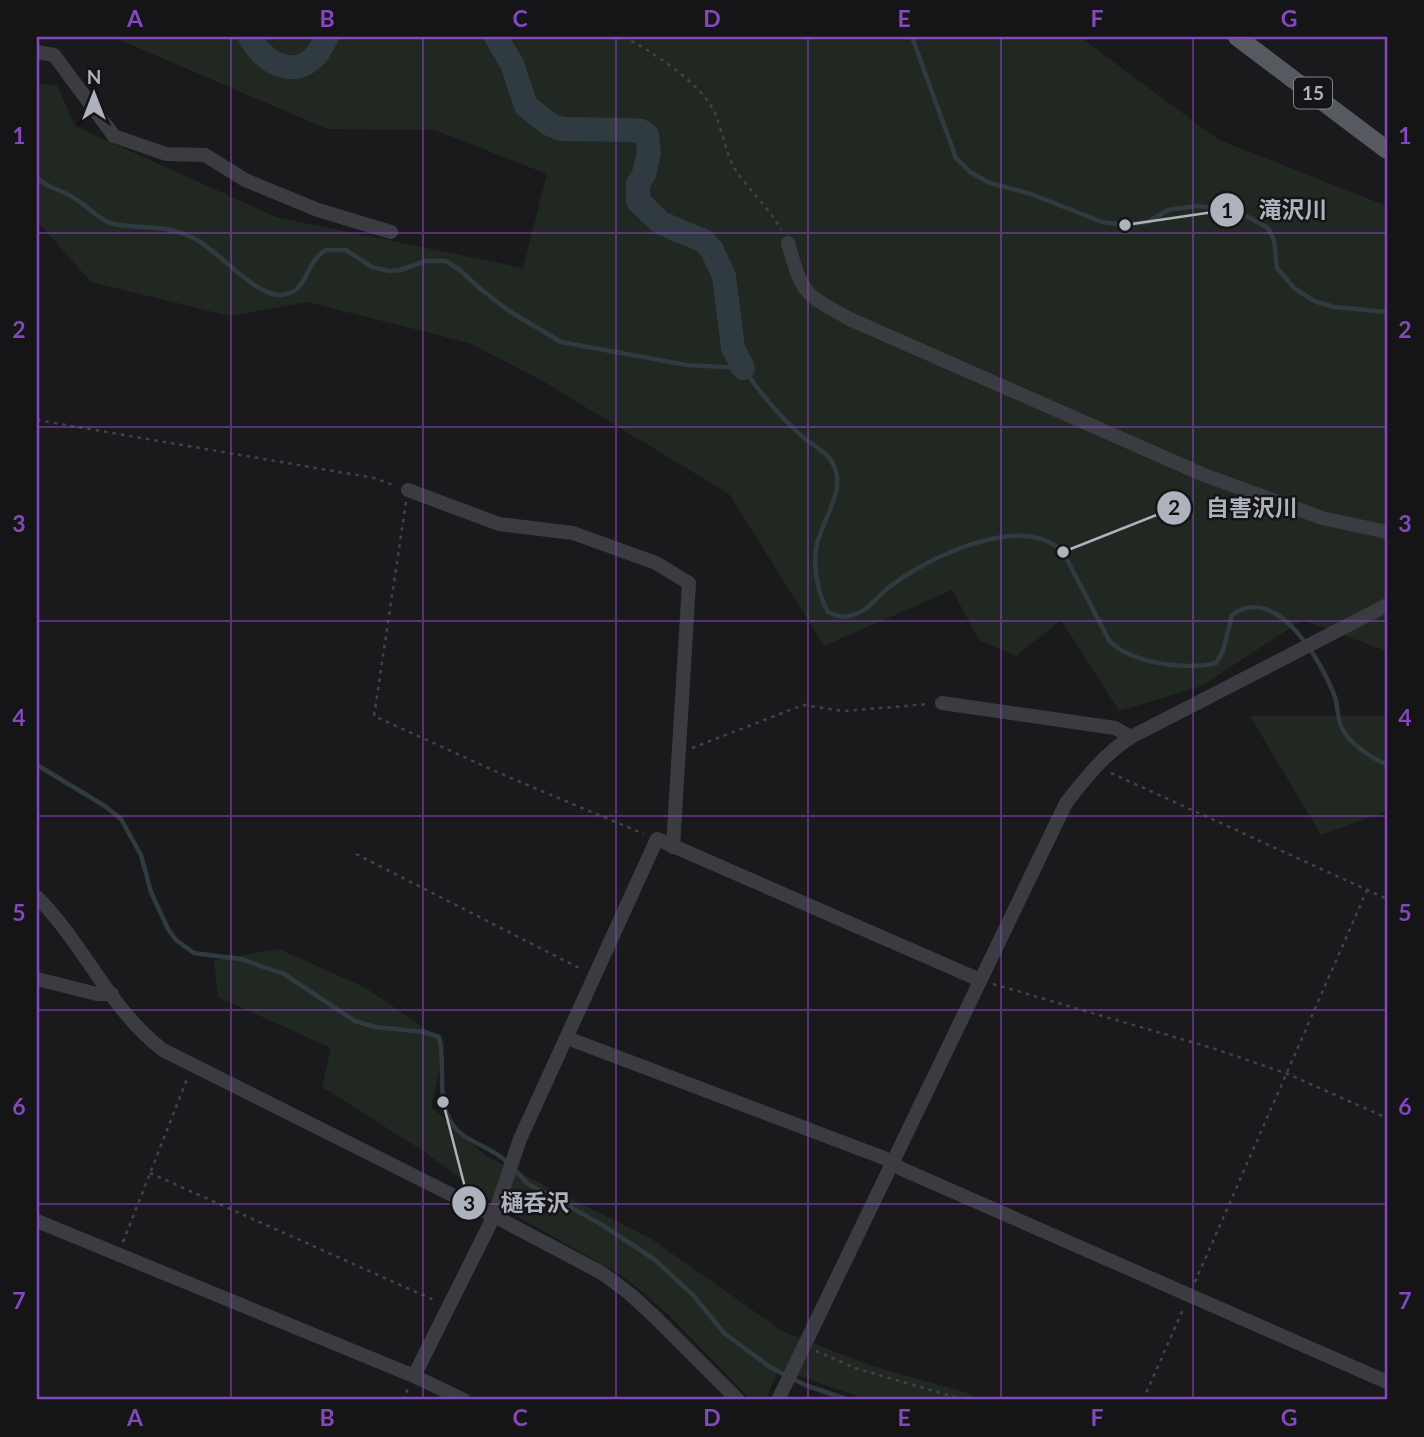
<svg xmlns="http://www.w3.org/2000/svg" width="1424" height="1437" font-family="Lato,'Noto Sans JP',sans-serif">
  <rect width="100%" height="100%" fill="#1a1a1d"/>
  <g fill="#202821">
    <polygon points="113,37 1080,37 1219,140 1387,206 1387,651 1302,620 1202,686 1119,711 1061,620 1016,656 979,640 952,590 824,646 729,494 541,380 469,343 307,302 230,316 91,282 37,221 37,84 57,85 75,126 276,217 523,268 547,174 435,130 327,129"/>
    <polygon points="1250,716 1387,716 1387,811 1321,835"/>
    <polygon points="279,949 366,988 445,1042 431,1107 486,1156 650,1238 782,1331 872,1366 965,1392 978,1400 868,1400 779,1369 765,1400 751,1400 669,1315 623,1276 492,1202 422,1150 322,1087 331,1048 218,997 214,960"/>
  </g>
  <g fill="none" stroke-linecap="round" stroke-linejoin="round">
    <g stroke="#303a41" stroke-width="4.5">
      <polyline points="912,37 956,158 970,172 990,183 1031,194 1102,222 1125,225 1148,222 1168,210 1197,206 1222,209 1248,217 1268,228 1274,240 1277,268 1294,288 1314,301 1334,307 1387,312"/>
      <path d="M 37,178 C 48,188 62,190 74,198 C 88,206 98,220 114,224 C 144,230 167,223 197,240 C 219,252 256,296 280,295 C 309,294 303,263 326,250 L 346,250 L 372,267 L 389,271 L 400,270 L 426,261 L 446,261 L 460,270 L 478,287 L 509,311 L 561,342 L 687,365 L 743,368 C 761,394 779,417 803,437 C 812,445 826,451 832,462 C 848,488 823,518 817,544 C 812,565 818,594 828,612 C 835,615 842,618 849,616 C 866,613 876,598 888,588 C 926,558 1022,511 1063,552 L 1109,640 C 1130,664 1187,670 1216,663 L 1223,651 L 1232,615 C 1277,582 1322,662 1335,697 C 1338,706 1337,719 1342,728 C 1349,743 1372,759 1387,764"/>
      <path d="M 37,765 L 105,806 L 121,819 L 141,855 L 151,892 L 168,929 L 176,940 L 194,953 L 241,959 L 284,974 L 355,1021 L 375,1027 L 424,1032 L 439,1037 C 447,1067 433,1107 458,1131 C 473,1145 494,1148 508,1163"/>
      <polyline points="514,1169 528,1184 599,1223 654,1259 693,1295 724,1333 770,1367 805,1385 849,1400"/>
    </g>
    <g stroke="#303a41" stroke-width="24">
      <path d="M 250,37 C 262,60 292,81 315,56 C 320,51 323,43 327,37"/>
      <polyline points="496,37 512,64 526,106 549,124 561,129 627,130 641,131 647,135 649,153 644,174 638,184 638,201 661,223 704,241 712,250 724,276 733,348 743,368"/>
    </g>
    <g stroke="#414349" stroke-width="2.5" stroke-dasharray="3.5 5" stroke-linecap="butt">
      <path d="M 624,37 C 653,52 701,83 715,113 C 723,132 725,152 735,169 C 749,191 770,208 781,230"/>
      <polyline points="37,420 374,478 396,486"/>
      <polyline points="406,502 374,716 506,776 644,834"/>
      <polyline points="692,748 803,705 844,711 929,704"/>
      <polyline points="1111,773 1387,899"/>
      <polyline points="356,854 583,970"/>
      <polyline points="993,984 1212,1048 1288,1074 1387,1118"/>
      <polyline points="150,1173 436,1301"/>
      <polyline points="123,1242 187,1079"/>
      <polyline points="1195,1282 1367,890"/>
      <polyline points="816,1351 855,1368 965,1400"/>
      <polyline points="402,1400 408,1389"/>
      <polyline points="1143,1400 1184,1307"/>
    </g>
    <g stroke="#3b3c42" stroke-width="14">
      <polyline points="37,52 54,55 114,136 166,154 205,155 245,180 318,210 391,232"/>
      <path d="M 788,243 C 803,296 804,294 852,320 L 1204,475 L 1322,518 L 1387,532"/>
      <polyline points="408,490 499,524 573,533 656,563 689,583 673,847"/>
      <polyline points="942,703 1115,728 1131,737"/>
      <path d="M 37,897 C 84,944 110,1010 163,1050 L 494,1216 L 602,1273 L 630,1294 L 655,1317 L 738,1400"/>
      <polyline points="37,979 97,994 112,994"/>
      <polyline points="567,1038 884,1158 902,1169 1387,1382"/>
      <polyline points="37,1221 414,1376 464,1400"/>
      <polyline points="414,1376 494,1216 520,1139 657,839 980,980"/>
      <path d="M 778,1400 L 1066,803 C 1086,778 1103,755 1131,737 L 1387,605"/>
    </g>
    <polyline stroke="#575961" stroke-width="18" points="1237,37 1387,150"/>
  </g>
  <path fill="none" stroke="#8547be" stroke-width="2" stroke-opacity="0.55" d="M 231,37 L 231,1400M 423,37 L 423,1400M 616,37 L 616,1400M 808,37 L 808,1400M 1001,37 L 1001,1400M 1193,37 L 1193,1400M 37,233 L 1387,233M 37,427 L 1387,427M 37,621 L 1387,621M 37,816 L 1387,816M 37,1010 L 1387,1010M 37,1204 L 1387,1204"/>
  <g text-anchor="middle" stroke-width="5" stroke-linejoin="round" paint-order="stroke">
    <rect fill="#151518" stroke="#7f838b" stroke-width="2" x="1294" y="77.5" width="38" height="31" rx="5"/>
    <g font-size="19" font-weight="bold" fill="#adb2bc">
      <text x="1313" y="100">15</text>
    </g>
  </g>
  <path fill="none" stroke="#adb2bc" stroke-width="2.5" d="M1125 225L1227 210M1063 552L1174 508M443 1102L469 1203"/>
  <g fill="#adb2bc" stroke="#151518" stroke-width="2.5">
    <circle cx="1125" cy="225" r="7"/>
    <circle cx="1063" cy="552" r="7"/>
    <circle cx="443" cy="1102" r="7"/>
    <circle cx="1227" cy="210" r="18"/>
    <circle cx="1174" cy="508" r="18"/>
    <circle cx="469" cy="1203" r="18"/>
  </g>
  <g font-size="21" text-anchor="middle" font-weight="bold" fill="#111">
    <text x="1227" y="218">1</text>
    <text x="1174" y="515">2</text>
    <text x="469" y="1211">3</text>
  </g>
  <g font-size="23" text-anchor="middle" font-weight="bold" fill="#adb2bc" stroke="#151518" stroke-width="5" stroke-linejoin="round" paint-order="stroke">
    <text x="1293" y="218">滝沢川</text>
    <text x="1252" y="516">自害沢川</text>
    <text x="535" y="1211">樋呑沢</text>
  </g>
  <rect width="1424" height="1437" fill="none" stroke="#151518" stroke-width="77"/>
  <g transform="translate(94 94)" stroke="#151518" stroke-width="5" paint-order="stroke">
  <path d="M0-5L12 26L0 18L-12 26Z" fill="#adb2bc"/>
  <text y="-10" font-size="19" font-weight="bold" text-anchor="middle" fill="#adb2bc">N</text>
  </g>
  <rect x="38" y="38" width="1348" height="1360" fill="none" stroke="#8547be" stroke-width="2.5"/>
  <g font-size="23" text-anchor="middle" font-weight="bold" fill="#8547be">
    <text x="135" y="27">A</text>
    <text x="327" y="27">B</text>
    <text x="520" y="27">C</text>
    <text x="712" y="27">D</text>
    <text x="904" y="27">E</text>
    <text x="1097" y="27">F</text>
    <text x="1289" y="27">G</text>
    <text x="19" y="144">1</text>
    <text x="1405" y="144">1</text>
    <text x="19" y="338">2</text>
    <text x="1405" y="338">2</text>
    <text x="19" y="532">3</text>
    <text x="1405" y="532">3</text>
    <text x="19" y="726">4</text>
    <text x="1405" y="726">4</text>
    <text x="19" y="921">5</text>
    <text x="1405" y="921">5</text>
    <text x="19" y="1115">6</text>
    <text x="1405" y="1115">6</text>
    <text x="19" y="1309">7</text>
    <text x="1405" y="1309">7</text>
    <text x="135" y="1426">A</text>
    <text x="327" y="1426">B</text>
    <text x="520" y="1426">C</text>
    <text x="712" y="1426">D</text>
    <text x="904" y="1426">E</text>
    <text x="1097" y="1426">F</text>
    <text x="1289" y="1426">G</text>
  </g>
</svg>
